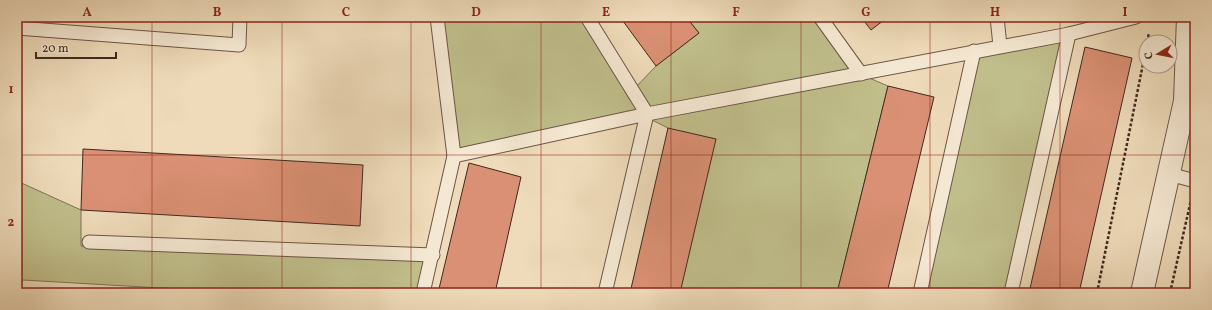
<svg xmlns="http://www.w3.org/2000/svg" width="1212" height="310" font-family="Vollkorn,serif">
  <rect width="100%" height="100%" fill="#efdbba"/>
  <filter id="stains"><feTurbulence type="fractalNoise" baseFrequency=".005" numOctaves="4"/><feColorMatrix values="0 0 0 0 .2 0 0 0 0 .09 0 0 0 0 .02 0 0 0 .5 -.17"/></filter>
  <radialGradient id="worn" r=".72"><stop offset=".6" stop-color="#630" stop-opacity="0"/><stop offset="1" stop-color="#630" stop-opacity=".3"/></radialGradient>
  <g fill="#c0be8b" stroke="#807454">
    <polygon points="442,17 581,17 640,111 459,150"/>
    <polygon points="686,17 814,17 853,71 888,86 837,293 680,293 668,128 650,119 635,88 656,66 699,33"/>
    <polygon points="1069,34 1011,293 920,293 974,51"/>
    <polygon points="17,181 81,210 81,246 427,259 419,293 247,293 23,280 17,291"/>
  </g>
  <g fill="#da9074" stroke="#40291e">
    <polygon points="620,17 686,17 699,33 656,66"/>
    <polygon points="861,17 888,17 871,30"/>
    <polygon points="1085,47 1132,58 1079,293 1029,293"/>
    <polygon points="888,86 934,97 887,293 837,293"/>
    <polygon points="668,128 716,139 680,293 630,293"/>
    <polygon points="83,149 363,165 360,226 81,210"/>
    <polygon points="469,163 521,177 495,293 438,293"/>
  </g>
  <g fill="none" stroke-linecap="round" stroke-linejoin="round">
    <g stroke="#6c5645" stroke-width="15">
      <g id="service">
        <polyline points="437,17 454,156 647,114 1069,34 1136,17"/>
        <polyline points="587,17 647,114 605,293"/>
        <polyline points="820,17 861,74"/>
        <polyline points="997,17 1000,46"/>
        <polyline points="17,28 239,45 240,17"/>
        <polyline points="1169,174 1195,181"/>
        <polyline points="89,242 433,255"/>
        <polyline points="423,293 454,156"/>
        <polyline points="920,293 974,51"/>
        <polyline points="1011,293 1069,34"/>
      </g>
    </g>
    <g stroke="#6c5645" stroke-width="24">
      <polyline id="minor" points="1142,293 1185,101 1188,17"/>
    </g>
    <g stroke="#40291e" stroke-width="2.5" stroke-dasharray="3 2" stroke-linecap="butt">
      <polyline points="1147,42 1149,33"/>
      <polyline points="1097,293 1146,49"/>
      <polyline points="1170,293 1191,200"/>
    </g>
    <use href="#service" stroke="#f5e8d2" stroke-width="13"/>
    <use href="#minor" stroke="#f5e8d2" stroke-width="22"/>
  </g>
  <path fill="none" stroke="#8f2418" stroke-width="1" stroke-opacity="0.55" d="M 152,17 L 152,293M 282,17 L 282,293M 411,17 L 411,293M 541,17 L 541,293M 671,17 L 671,293M 801,17 L 801,293M 930,17 L 930,293M 1060,17 L 1060,293M 17,155 L 1195,155"/>
  <rect width="1212" height="310" fill="none" stroke="#efdbba" stroke-width="44"/>
  <g transform="translate(1158 54) rotate(260)"><circle r="19" fill="#f5e8d2" stroke="#ad9c8a"/>
  <path d="M0-3L7 15L0 10L-7 15Z" fill="#8f2418"/>
  <text y="-6" font-size="11" font-weight="bold" text-anchor="middle" fill="#40291e">С</text>
  </g>
  <path d="M36 52v6h80v-6" fill="none" stroke="#40291e" stroke-width="2"/>
  <text x="42" y="52" font-size="12" fill="#40291e" stroke="#f5e8d2" stroke-width="3" paint-order="stroke">20 m</text>
  <rect x="22" y="22" width="1168" height="266" fill="none" stroke="#8f2418" stroke-width="1.5"/>
  <g font-size="13" text-anchor="middle" font-weight="bold" fill="#8f2418">
    <text x="87" y="16">A</text>
    <text x="217" y="16">B</text>
    <text x="346" y="16">C</text>
    <text x="476" y="16">D</text>
    <text x="606" y="16">E</text>
    <text x="736" y="16">F</text>
    <text x="866" y="16">G</text>
    <text x="995" y="16">H</text>
    <text x="1125" y="16">I</text>
    <text x="11" y="93">1</text>
    <text x="11" y="226">2</text>
  </g>
  <rect width="100%" height="100%" filter="url(#stains)"/>
  <rect width="100%" height="100%" fill="url(#worn)"/>
</svg>
